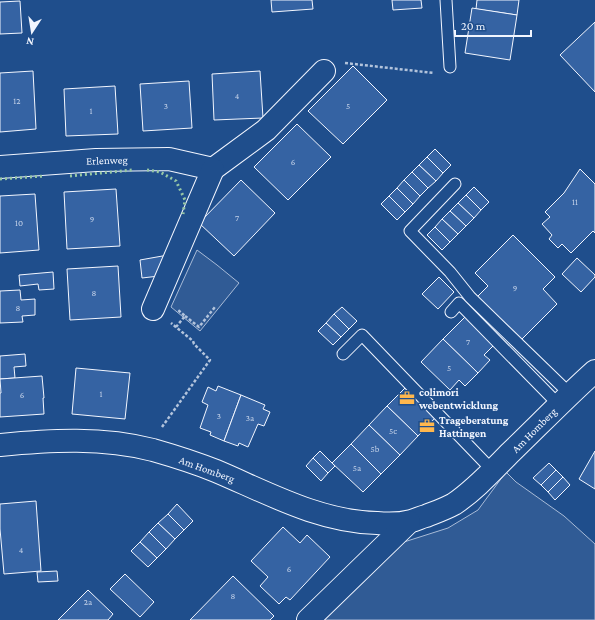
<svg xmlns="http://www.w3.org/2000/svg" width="595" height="620" font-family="'Crimson Pro',serif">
  <rect width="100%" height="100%" fill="#1f4e8c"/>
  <g fill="#305b95" stroke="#a8bbd7">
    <polygon points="197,250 217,265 239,283 200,331 171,307"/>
    <polygon points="506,472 516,482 564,516 595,544 595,620 316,620 404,542 448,528 478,510"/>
  </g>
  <g fill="#3563a3" stroke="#f2f6ff">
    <polygon points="271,0 312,0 313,9 272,12"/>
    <polygon points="392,0 421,0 422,8 393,10"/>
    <polygon points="477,0 519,0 517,15 476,9"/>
    <polygon points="20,1 22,33 0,34 0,2"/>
    <polygon points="472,8 517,15 510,60 465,53"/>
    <polygon points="595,22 595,92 560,55"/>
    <polygon points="353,66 387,100 343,144 308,111"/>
    <polygon points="33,71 36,129 0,132 0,73"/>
    <polygon points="260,71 263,118 214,120 212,74"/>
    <polygon points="189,81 192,128 143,131 140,84"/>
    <polygon points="115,86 118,134 66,136 64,89"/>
    <polygon points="297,124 331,157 288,200 254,167"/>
    <polygon points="435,149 451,165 443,173 427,157"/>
    <polygon points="427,157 443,173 436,181 419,165"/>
    <polygon points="419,165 436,181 428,188 412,172"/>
    <polygon points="580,169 595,184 595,233 593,231 571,253 562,244 558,248 549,239 552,235 542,224 550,217 545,212 564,193"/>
    <polygon points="412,172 428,188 420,196 404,180"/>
    <polygon points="241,180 275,213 234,256 199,223"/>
    <polygon points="404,180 420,196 413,204 397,188"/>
    <polygon points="474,187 489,202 481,210 466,195"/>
    <polygon points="397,188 413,204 405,212 389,196"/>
    <polygon points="116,189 120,246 67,249 64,192"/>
    <polygon points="35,194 39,250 0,253 0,196"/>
    <polygon points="466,195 481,210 474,218 458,203"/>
    <polygon points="389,196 405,212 397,220 381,204"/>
    <polygon points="458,203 474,218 466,226 450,211"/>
    <polygon points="450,211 466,226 458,234 442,219"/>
    <polygon points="442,219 458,234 450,242 435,227"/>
    <polygon points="435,227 450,242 442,250 427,235"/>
    <polygon points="513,235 555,277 543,289 557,304 520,341 476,298 488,286 475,273"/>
    <polygon points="168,255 159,276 142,278 140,260"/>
    <polygon points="577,258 595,275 595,277 581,292 562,274"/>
    <polygon points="118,266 121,317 70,320 67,269"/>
    <polygon points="53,272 54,289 39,290 38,284 20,286 19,275"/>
    <polygon points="439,277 454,292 438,309 422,294"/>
    <polygon points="20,290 21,300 35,299 35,315 22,316 23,322 0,323 0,291"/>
    <polygon points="342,307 357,321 349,329 334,314"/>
    <polygon points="334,314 349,329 341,337 326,323"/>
    <polygon points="465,317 494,345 484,355 490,360 478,373 443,339"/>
    <polygon points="326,323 341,337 333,345 318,331"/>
    <polygon points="443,339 478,373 465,386 459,380 450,390 421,362"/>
    <polygon points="25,354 26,366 14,367 15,378 0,379 0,356"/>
    <polygon points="76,368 130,373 125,419 72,414"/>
    <polygon points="42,376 44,398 43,398 44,414 0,417 0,393 1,393 0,379"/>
    <polygon points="218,386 241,395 224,441 210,435 211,432 200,428 208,405 202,402 208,387 216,391"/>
    <polygon points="405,388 436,417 418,436 387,406"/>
    <polygon points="241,395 265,405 263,409 270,412 264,426 258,424 248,447 239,443 238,446 224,441"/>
    <polygon points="387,406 418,436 400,455 369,425"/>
    <polygon points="369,425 400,455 381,474 351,444"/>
    <polygon points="351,444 381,474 363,492 332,463"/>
    <polygon points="320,451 335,466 328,473 313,458"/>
    <polygon points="595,451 595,489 579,479"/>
    <polygon points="313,458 328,473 321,481 306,466"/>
    <polygon points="549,463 556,470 541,485 533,478"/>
    <polygon points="556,470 563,477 548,492 541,485"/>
    <polygon points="563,477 570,485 555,500 548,492"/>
    <polygon points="36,501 41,571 4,574 0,529 0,504"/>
    <polygon points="177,504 193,521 184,530 168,514"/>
    <polygon points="168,514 184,530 175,539 158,523"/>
    <polygon points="158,523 175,539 166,549 149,532"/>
    <polygon points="283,527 300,543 307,535 330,557 290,600 286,597 279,604 260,586 268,577 251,561"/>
    <polygon points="149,532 166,549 157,558 140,542"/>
    <polygon points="140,542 157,558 148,567 131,551"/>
    <polygon points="57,571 58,581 38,582 37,572"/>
    <polygon points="125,574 154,602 140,617 110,589"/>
    <polygon points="233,576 274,616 270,620 190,620"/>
    <polygon points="88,590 113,614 108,620 58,620"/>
  </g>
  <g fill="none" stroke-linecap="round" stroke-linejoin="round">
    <g stroke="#f2f6ff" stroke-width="13">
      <g id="lane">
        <polyline points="446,0 450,67"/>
        <polyline points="455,184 410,231 450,272 470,297 570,394"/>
        <polyline points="451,312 459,303 559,405"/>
        <polyline points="343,354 362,335 493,471"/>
      </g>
    </g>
    <g stroke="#f2f6ff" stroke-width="24">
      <g id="street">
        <polyline points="0,167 96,160 169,159 213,169 266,130 324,71"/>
        <polyline points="153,309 213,169"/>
        <path d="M 0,445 C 51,440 103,437 153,450 C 174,456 196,463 216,471 C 268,493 320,522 377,523 C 388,524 400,524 411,521 C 416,520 421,517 426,516 C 436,512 445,509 454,504 C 475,490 493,470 511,452 C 539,425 566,397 595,371"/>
        <polyline points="308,620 409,522"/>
      </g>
    </g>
    <g stroke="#b3c4dc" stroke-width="2.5" stroke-dasharray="3 2" stroke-linecap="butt">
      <polyline points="345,63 434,73"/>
      <polyline points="185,316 199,327 215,307"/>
      <polyline points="176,327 185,316 178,310"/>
      <polyline points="162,427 210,360 194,344 193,341 171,323"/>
    </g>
    <use href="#lane" stroke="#1f4e8c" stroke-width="11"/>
    <use href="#street" stroke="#1f4e8c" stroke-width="22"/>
    <g stroke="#97c8a6" stroke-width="3" stroke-dasharray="2 3" stroke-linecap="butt">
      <polyline points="147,170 160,172 176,181 185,200 183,214"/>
      <polyline points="70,176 132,170"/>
      <polyline points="0,179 44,176"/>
    </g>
  </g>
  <defs>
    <g id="office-bare" transform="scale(1.2)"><path d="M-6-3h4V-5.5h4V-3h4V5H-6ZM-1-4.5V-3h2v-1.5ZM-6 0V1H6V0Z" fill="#ffb74d" stroke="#1f4e8c" stroke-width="2.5" paint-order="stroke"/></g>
  </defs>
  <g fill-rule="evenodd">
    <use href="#office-bare" x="407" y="398"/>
    <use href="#office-bare" x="427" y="426"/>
  </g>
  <g text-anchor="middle" stroke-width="3" stroke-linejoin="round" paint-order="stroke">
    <g font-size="9" fill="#c3d1e8">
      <text x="237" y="99">4</text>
      <text x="17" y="104">12</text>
      <text x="166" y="109">3</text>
      <text x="348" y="109">5</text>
      <text x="91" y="114">1</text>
      <text x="293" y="165">6</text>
      <text x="575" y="205">11</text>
      <text x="237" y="221">7</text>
      <text x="92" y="222">9</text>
      <text x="19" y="226">10</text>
      <text x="515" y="291">9</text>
      <text x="94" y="296">8</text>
      <text x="18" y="311">8</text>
      <text x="468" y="345">7</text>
      <text x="449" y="371">5</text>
      <text x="101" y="397">1</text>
      <text x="22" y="398">6</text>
      <text x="219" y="419">3</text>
      <text x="250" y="421">3a</text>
      <text x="393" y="434">5c</text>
      <text x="375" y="452">5b</text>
      <text x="357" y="471">5a</text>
      <text x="21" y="553">4</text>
      <text x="289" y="572">6</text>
      <text x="233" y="599">8</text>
      <text x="88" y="605">2a</text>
    </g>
    <g font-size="11" fill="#f2f6ff" stroke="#1f4e8c">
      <text transform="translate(107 160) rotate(-2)" y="4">Erlenweg</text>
      <text transform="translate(534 430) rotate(-45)" y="4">Am Homberg</text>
      <text transform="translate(207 469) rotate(20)" y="4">Am Homberg</text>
    </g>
    <g font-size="11" font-weight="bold" fill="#f2f6ff" stroke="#1f4e8c" text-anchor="start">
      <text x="419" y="396">colimori<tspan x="419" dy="13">webentwicklung</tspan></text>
      <text x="439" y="424">Trageberatung<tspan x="439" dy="13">Hattingen</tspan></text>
    </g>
  </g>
  <g transform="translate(32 32) rotate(192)" stroke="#1f4e8c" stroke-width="3" paint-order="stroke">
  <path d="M0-3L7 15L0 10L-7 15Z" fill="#f2f6ff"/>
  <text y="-6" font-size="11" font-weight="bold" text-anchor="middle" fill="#f2f6ff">N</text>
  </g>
  <path d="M455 30v6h76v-6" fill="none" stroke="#f2f6ff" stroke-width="2"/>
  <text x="461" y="30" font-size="12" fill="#f2f6ff" stroke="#1f4e8c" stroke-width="3" paint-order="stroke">20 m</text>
</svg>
